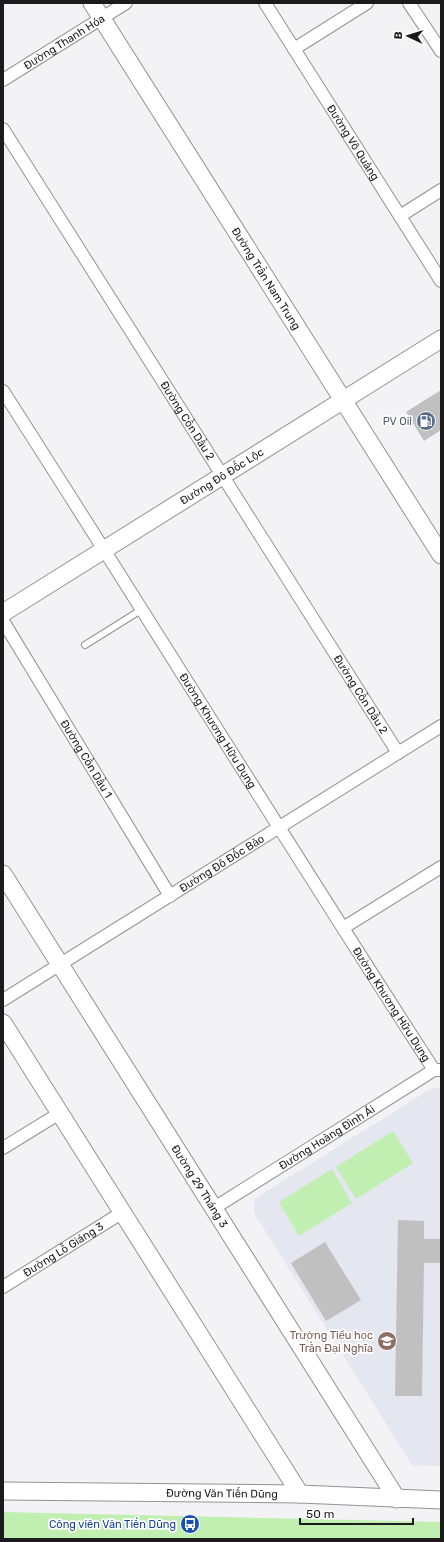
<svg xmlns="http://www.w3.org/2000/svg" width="444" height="1542" font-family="Rubik,sans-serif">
  <rect width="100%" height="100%" fill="#f3f3f5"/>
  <polygon fill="#e4e7ef" points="432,1088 441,1088 441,1466 412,1465 256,1216 254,1209 255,1199 259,1196"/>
  <g fill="#c1efb2">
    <polygon points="393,1131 413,1163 356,1199 336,1167"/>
    <polygon points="332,1169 352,1203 299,1236 279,1202"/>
    <polygon points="3,1512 441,1522 441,1539 3,1539"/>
  </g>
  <g fill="#c1c0c1">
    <polygon points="441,390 441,430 424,441 406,412"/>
    <polygon points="398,1220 424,1221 424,1239 441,1239 441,1263 424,1263 422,1396 395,1396"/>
    <polygon points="325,1242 361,1300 326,1321 291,1263"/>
  </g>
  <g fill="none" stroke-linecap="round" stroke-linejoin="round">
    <g stroke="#929394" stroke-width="8">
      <polyline id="lane" points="85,645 141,610"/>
    </g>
    <g stroke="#929394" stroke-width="14">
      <g id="street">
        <path id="s1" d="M 265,3 L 441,281"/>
        <polyline points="409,3 441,51"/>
        <polyline points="294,49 367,3"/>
        <path id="s2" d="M 3,80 L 126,3"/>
        <path id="s3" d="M 3,129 L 398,753"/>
        <polyline points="400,216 441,190"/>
        <path id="s4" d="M 3,391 C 148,617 288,845 434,1070"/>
        <path id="s5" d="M 3,621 L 170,896"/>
        <polyline points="343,928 441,867"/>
        <path id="s6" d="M 3,1000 L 441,726"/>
        <polyline points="3,1148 60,1113"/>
        <path id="s7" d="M 214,1208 L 434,1070 L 440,1070"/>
        <path id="s8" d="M 3,1287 L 123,1212"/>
      </g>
    </g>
    <g stroke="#929394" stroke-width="19">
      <g id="secondary">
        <path id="s9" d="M 92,3 L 441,555"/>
        <path id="s10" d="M 3,613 L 441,339"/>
        <path id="s11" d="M 3,874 L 397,1499"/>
        <polyline points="3,1023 300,1494"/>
        <path id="s12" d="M 3,1491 L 300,1494 L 441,1500"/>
      </g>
    </g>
    <use href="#lane" stroke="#fff" stroke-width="6"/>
    <use href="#street" stroke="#fff" stroke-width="12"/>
    <use href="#secondary" stroke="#fff" stroke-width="17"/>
  </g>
  <defs>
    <g id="fuel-disc" transform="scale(1)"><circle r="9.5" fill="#5c6f8a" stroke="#fff"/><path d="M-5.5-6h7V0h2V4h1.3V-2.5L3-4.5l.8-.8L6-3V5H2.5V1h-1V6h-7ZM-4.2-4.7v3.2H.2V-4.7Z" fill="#fff"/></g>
    <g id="school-disc" transform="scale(1)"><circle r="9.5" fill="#8d6e63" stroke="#fff"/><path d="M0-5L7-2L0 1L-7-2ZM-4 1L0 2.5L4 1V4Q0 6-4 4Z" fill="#fff"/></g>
    <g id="bus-disc" transform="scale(1)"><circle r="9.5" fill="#1a4fb4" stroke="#fff"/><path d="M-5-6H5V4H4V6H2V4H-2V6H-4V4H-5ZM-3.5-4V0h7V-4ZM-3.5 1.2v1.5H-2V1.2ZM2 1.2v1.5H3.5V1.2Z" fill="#fff"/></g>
  </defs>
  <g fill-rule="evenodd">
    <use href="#fuel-disc" x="426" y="421"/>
    <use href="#school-disc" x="387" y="1341"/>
    <use href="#bus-disc" x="190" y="1524"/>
  </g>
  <g text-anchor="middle" stroke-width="3.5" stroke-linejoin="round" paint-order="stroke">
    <g font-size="11" fill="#1b1b1b" stroke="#fff">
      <text dy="4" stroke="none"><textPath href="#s2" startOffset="72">Đường Thanh Hóa</textPath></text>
      <text dy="4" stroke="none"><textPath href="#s1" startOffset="165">Đường Võ Quảng</textPath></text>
      <text dy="4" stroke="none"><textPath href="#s9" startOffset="326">Đường Trần Nam Trung</textPath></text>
      <text dy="4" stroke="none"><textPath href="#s3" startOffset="345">Đường Cồn Dầu 2</textPath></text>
      <text dy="4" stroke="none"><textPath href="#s10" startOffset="258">Đường Đô Đốc Lộc</textPath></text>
      <text dy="4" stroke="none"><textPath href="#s3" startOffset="669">Đường Cồn Dầu 2</textPath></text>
      <text dy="4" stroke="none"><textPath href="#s4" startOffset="402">Đường Khương Hữu Dụng</textPath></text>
      <text dy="4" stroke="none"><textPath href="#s5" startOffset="161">Đường Cồn Dầu 1</textPath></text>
      <text dy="4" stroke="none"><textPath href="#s6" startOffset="258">Đường Đô Đốc Bảo</textPath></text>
      <text dy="4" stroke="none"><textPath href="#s4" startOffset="726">Đường Khương Hữu Dụng</textPath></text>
      <text dy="4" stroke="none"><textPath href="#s7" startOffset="133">Đường Hoàng Đình Ái</textPath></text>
      <text dy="4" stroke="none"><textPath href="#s11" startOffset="369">Đường 29 Tháng 3</textPath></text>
      <text dy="4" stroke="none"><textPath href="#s8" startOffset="71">Đường Lỗ Giáng 3</textPath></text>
      <text dy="4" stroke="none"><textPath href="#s12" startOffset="219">Đường Văn Tiến Dũng</textPath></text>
    </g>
    <g font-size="11" fill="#4e5e75" stroke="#fff" text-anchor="end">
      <text x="412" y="425">PV Oil</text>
    </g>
    <g font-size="11" fill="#785e54" stroke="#fff" text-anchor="end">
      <text x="373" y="1339">Trường Tiểu học<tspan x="373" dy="13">Trần Đại Nghĩa</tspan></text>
    </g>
    <g font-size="11" fill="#164399" stroke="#fff" text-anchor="end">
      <text x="176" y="1528">Công viên Văn Tiến Dũng</text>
    </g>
  </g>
  <rect width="444" height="1542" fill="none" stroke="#1b1b1b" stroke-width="8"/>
  <g transform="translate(408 36) rotate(274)" stroke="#ffffff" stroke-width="3" paint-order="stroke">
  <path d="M0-3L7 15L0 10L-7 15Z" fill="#1b1b1b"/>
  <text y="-6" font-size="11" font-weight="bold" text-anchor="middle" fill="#1b1b1b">B</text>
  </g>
  <path d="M300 1518v6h113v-6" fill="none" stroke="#1b1b1b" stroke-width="2"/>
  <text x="306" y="1518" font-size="12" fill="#1b1b1b" stroke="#ffffff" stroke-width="3" paint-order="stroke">50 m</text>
</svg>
